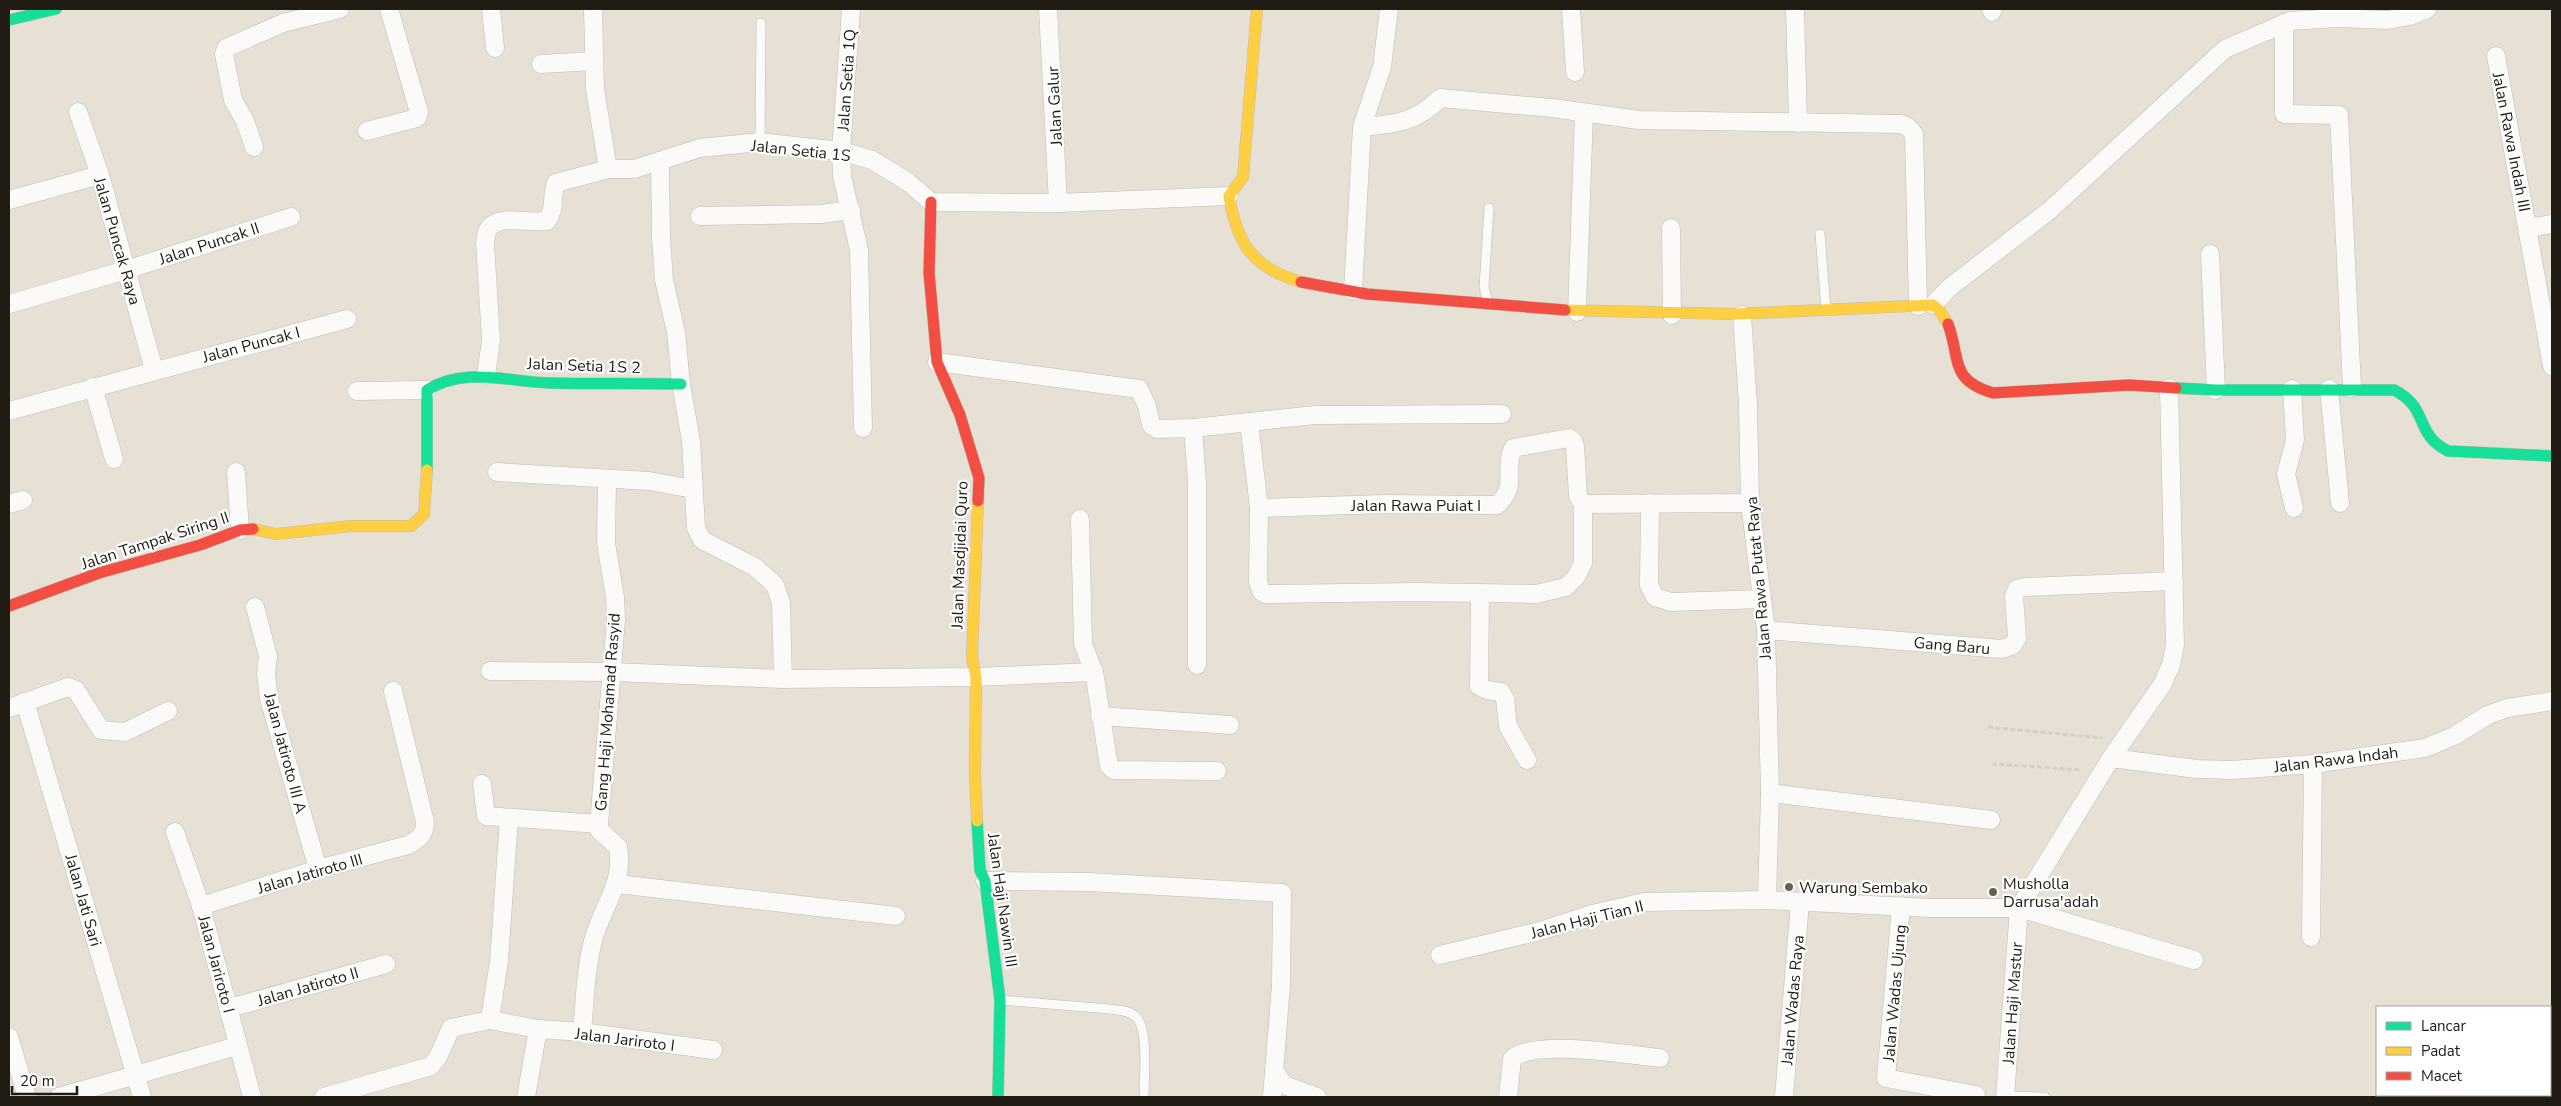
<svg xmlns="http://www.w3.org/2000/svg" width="2561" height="1106" font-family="'Nunito Sans',sans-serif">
  <rect width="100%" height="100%" fill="#e7e0d4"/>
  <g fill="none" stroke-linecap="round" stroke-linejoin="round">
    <g stroke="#c1bbb2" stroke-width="10">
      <g id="lane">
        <polyline points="760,142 761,23"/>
        <polyline points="1820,234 1826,310"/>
        <polyline points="1488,303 1484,287 1489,208"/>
        <path d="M 1001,1000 L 1109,1009 C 1117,1010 1128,1010 1135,1016 C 1149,1026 1144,1080 1144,1097"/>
        <polyline points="2005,1096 2045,1097"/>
      </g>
    </g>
    <g stroke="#c1bbb2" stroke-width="19">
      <g id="street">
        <polyline points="491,9 495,48"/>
        <polyline points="593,9 595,89 608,169"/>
        <polyline points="851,9 841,151 842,176 859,250 863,428"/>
        <polyline points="1048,9 1058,203"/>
        <polyline points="1571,9 1575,72"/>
        <polyline points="1795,9 1798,123"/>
        <polyline points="1992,9 1992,12"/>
        <polyline points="2284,23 2284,114 2339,115 2352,388"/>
        <polyline points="2496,56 2552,366"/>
        <polyline points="541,64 594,61"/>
        <polyline points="78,112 100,175 154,370"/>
        <path d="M 1362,127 C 1394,124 1416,123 1440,98 L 1552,108 L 1639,120 L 1901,124 L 1908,127 L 1914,134 L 1918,306"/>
        <polyline points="367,131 417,118 419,112 389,9"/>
        <polyline points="254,147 245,121 233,100 224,54 226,48 283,23 340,9"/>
        <polyline points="660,161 661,238 664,280 676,332 681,384 691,441 696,528 702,540 755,567 775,585 781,603 783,679"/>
        <polyline points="9,200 100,175"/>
        <polyline points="700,216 821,214 851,210"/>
        <polyline points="1671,228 1672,315"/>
        <polyline points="2528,228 2552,224"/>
        <polyline points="2210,254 2216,390"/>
        <polyline points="1353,291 1362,127 1382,67 1389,9"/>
        <polyline points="9,304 126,270 291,217"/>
        <polyline points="1933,305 1949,288 2050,210 2225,49 2290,21 2336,18 2388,20 2409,16 2427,9"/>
        <polyline points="1577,312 1584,113"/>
        <polyline points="1742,315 1748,404 1750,503 1766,630 1770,793 1767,900"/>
        <polyline points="937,362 1139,389 1147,406 1151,425 1157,429 1193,428 1315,415 1502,414"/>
        <path d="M 486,375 L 491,340 L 485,243 C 486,237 486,229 492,225 C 506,215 531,224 547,221 C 556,209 551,196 556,183 L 608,169 L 634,169 L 700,148 L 760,142 L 841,151 L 872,160 L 908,182 L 931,202 L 1058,203 L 1229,196"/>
        <polyline points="93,387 114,459"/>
        <polyline points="2292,389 2295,440 2286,474 2294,508"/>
        <polyline points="2329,389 2340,503"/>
        <polyline points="357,391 427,390"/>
        <polyline points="9,411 347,319"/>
        <path d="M 1249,422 L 1259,508 L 1384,504 L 1497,505 C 1519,486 1503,470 1513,448 L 1569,438 L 1573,441 L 1575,446 L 1578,496 L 1583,504"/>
        <polyline points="1193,428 1197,483 1197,665"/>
        <polyline points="236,472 240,530"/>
        <polyline points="497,472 649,481 693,489"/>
        <polyline points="1650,503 1649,585 1655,597 1671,602 1762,599"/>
        <polyline points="9,504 23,500"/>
        <polyline points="1259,508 1258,582 1261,591 1265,594 1416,592 1536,594 1566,587 1576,577 1583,563 1583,504 1750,503"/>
        <polyline points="1080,519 1083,644 1094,672 1109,766 1113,770 1217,771"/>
        <polyline points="1480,593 1479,686 1487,690 1501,692 1505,699 1508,726 1527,760"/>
        <polyline points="255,607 268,656 266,674 269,699 318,869"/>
        <polyline points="1766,630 2002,649 2013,645 2017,638 2014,596 2017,589 2024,587 2174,581"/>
        <polyline points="490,671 613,672 783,679 976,677 1094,672"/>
        <polyline points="25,702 142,1097"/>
        <polyline points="9,708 68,687 76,690 101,730 125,732 168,711"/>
        <polyline points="1100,716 1230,725"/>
        <polyline points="2111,758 2197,769 2232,770 2313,764 2425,748 2454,736 2488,715 2507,708 2552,701"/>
        <polyline points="482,784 486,816 599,824"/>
        <polyline points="1770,793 1991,820"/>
        <polyline points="175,832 201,906 252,1097"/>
        <polyline points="985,881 1090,882 1282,893 1281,985 1272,1097"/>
        <polyline points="617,884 896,916"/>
        <path d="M 201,906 L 318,869 L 408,845 C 419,839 425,835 425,822 L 393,691"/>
        <polyline points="1901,906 1886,1078 1976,1095"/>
        <polyline points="2311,937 2313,764"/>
        <polyline points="1440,955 1540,931 1592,914 1644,902 1767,900 1930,908 2019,908 2194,960"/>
        <polyline points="230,1008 386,964"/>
        <polyline points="490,1020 499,961 509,818"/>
        <path d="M 582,1032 C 585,1002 585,971 593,941 C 601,908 625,884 618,847 L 599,830 L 599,824 L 616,620 L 615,597 L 606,543 L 607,480"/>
        <polyline points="9,1037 27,1097"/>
        <polyline points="1274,1070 1284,1085 1317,1097"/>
        <polyline points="59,1097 237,1046"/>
        <polyline points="324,1097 431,1066 438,1057 451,1028 490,1020 538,1029 582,1032 713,1050"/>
        <polyline points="526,1097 538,1029"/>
        <path d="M 1508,1097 L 1512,1059 C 1534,1038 1628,1055 1660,1058"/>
        <polyline points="1784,1097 1800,902"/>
        <polyline points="2005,1097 2019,908 2111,758 2162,685 2171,665 2175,645 2169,388"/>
      </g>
    </g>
    <g stroke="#c1bbb2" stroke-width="12">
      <g id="fast">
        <polyline points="9,20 56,9"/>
        <path d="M 2176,388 L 2216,390 L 2394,390 C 2430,408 2413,433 2448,451 L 2552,456"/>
        <path d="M 427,470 L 427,390 C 467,366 507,382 550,383 C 594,384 637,383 681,384"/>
        <polyline points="977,821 980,870 985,881 1000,1000 998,1097"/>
      </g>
    </g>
    <g stroke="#c1bbb2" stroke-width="12">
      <g id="slow">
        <path d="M 1257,9 L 1243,177 L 1229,196 C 1237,244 1253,268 1301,282"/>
        <polyline points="1565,310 1734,314 1933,305 1940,311 1948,324"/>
        <polyline points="253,529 276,534 351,526 411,526 424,514 427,470"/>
        <polyline points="977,821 975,774 976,677 972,657 978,501"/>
      </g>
    </g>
    <g stroke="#c1bbb2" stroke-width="12">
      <g id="jam">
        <polyline points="931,202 929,273 937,362 960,415 979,478 978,501"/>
        <polyline points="1301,282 1367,294 1565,310"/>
        <path d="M 1948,324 C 1961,359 1949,380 1993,393 L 2129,385 L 2176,388"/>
        <polyline points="9,606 99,573 200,545 240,530 253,529"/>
      </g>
    </g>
    <g stroke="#d2cfcc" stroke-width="3" stroke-dasharray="5 2.5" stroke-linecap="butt">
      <polyline points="1988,727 2102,738"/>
      <polyline points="1992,764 2082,770"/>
    </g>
    <use href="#lane" stroke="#fbfaf9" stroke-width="9"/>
    <use href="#street" stroke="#fbfaf9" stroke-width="18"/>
    <use href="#fast" stroke="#16e098" stroke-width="11"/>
    <use href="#slow" stroke="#ffcf43" stroke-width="11"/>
    <use href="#jam" stroke="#f24e42" stroke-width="11"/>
  </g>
  <g fill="#666057" stroke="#fff" stroke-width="2">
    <circle cx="1789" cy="887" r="5"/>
    <circle cx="1993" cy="892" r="5"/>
  </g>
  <g text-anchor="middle" stroke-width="4.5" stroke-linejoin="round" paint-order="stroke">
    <g font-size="16" fill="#201b13" stroke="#fff">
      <text transform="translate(846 80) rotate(-86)" y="6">Jalan Setia 1Q</text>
      <text transform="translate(1054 106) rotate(-93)" y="6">Jalan Galur</text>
      <text transform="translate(2512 142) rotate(79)" y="6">Jalan Rawa Indah III</text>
      <text transform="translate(801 150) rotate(6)" y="6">Jalan Setia 1S</text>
      <text transform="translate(118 241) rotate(74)" y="6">Jalan Puncak Raya</text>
      <text transform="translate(209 243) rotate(-18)" y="6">Jalan Puncak II</text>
      <text transform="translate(251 344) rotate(-15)" y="6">Jalan Puncak I</text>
      <text transform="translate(584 365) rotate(2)" y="6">Jalan Setia 1S 2</text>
      <text x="1416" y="511">Jalan Rawa Puiat I</text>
      <text transform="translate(155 540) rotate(-18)" y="6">Jalan Tampak Siring II</text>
      <text transform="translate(959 555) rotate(-88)" y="6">Jalan Masdjidai Quro</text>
      <text transform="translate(1758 578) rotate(-95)" y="6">Jalan Rawa Putat Raya</text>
      <text transform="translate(1952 645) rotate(5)" y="6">Gang Baru</text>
      <text transform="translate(607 712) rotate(-86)" y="6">Gang Haji Mohamad Rasyid</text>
      <text transform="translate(286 753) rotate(75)" y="6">Jalan Jatiroto III A</text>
      <text transform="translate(2336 759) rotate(-7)" y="6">Jalan Rawa Indah</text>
      <text transform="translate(310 873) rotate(-16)" y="6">Jalan Jatiroto III</text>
      <text transform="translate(84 900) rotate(74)" y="6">Jalan Jati Sari</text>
      <text transform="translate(1003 900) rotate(82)" y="6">Jalan Haji Nawin III</text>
      <text transform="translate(1587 919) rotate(-14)" y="6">Jalan Haji Tian II</text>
      <text transform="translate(217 964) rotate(75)" y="6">Jalan Jariroto I</text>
      <text transform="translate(308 986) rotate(-16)" y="6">Jalan Jatiroto II</text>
      <text transform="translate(1894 993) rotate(-85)" y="6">Jalan Wadas Ujung</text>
      <text transform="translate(1792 1000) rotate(-85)" y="6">Jalan Wadas Raya</text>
      <text transform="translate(2012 1003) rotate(-86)" y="6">Jalan Haji Mastur</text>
      <text transform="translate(625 1039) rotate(7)" y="6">Jalan Jariroto I</text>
    </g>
    <g font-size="16" fill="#201b13" stroke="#fff" text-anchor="start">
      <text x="2003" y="889">Musholla<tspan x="2003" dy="18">Darrusa'adah</tspan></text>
      <text x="1799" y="893">Warung Sembako</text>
    </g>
  </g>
  <rect width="2561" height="1106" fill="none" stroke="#201b13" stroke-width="20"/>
  <rect x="2376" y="1006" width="175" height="90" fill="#ffffff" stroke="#a6a4a1"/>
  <rect x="2386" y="1022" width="25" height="8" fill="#16e098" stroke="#a6a4a1"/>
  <text x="2421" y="1031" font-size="15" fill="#201b13">Lancar</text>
  <rect x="2386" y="1047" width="25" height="8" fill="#ffcf43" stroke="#a6a4a1"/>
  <text x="2421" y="1056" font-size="15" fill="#201b13">Padat</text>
  <rect x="2386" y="1072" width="25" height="8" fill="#f24e42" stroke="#a6a4a1"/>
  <text x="2421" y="1081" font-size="15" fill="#201b13">Macet</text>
  <path d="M12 1086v8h65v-8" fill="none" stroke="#201b13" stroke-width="2.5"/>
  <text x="20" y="1086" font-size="15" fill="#201b13" stroke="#ffffff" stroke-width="4" paint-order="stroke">20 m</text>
</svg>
